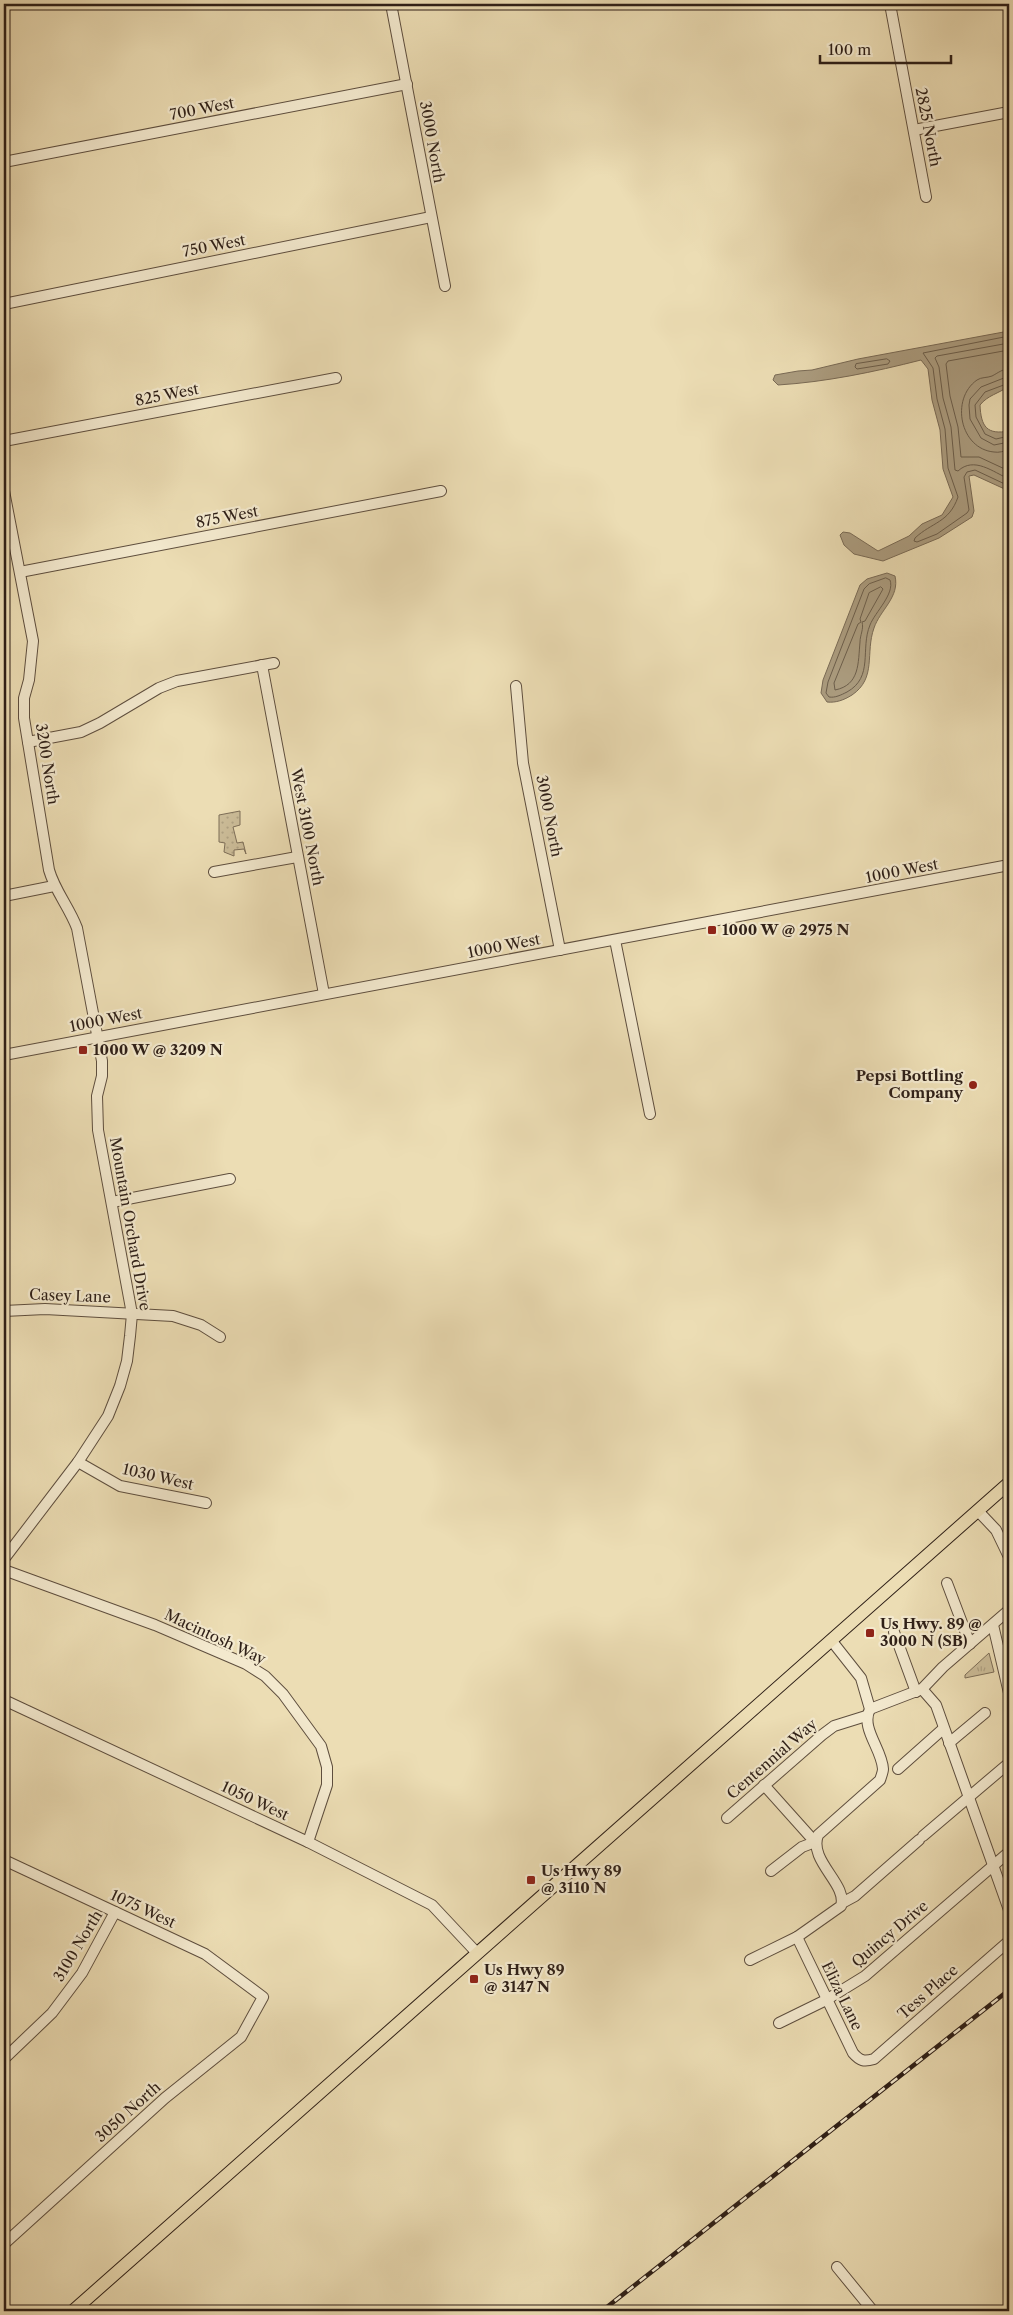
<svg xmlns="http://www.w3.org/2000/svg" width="1013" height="2315" font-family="'Libre Caslon Text',serif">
  <defs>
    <pattern id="grass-dots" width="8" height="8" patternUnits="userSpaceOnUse" patternTransform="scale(1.25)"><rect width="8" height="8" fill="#ccbd99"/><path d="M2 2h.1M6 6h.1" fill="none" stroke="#b0a283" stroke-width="1.8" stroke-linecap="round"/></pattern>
    <pattern id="park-tufts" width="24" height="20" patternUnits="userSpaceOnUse" patternTransform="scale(1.25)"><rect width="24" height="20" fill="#ccbd99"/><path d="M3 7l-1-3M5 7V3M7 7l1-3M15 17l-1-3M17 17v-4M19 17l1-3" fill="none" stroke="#b0a283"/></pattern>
  </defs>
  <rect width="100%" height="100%" fill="#ecddb4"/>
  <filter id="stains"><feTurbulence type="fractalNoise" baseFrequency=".004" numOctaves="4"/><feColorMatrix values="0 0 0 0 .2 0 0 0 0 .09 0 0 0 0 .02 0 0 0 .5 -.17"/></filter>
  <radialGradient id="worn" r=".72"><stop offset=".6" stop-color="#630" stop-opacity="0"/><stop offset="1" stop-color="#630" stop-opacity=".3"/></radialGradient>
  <polygon fill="url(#grass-dots)" stroke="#7d6e58" points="240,811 240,825 233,827 237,843 243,842 246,854 244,849 234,850 234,856 224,852 225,843 219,842 219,815"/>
  <polygon fill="url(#park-tufts)" stroke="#7d6e58" points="989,1653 994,1672 965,1678 965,1675"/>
  <g fill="#ab9c7f" stroke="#796a55">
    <path d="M 1009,331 L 1009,386 C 998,394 988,395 980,405 C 981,427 987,435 1009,431 L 1009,491 L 974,475 L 969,476 L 974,511 L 972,517 L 939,538 L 883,561 L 854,554 L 844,545 L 840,535 L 843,532 L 850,533 L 878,551 L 909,536 L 922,524 L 942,515 L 953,497 L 943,469 L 940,430 L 932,400 L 928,369 L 921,360 C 874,372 826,382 778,385 L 773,380 L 775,375 L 798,371 L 812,370 L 858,359 Z"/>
    <path d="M 887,573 L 895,576 C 900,597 880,610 874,628 C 865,653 877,678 852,695 C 844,700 836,703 827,702 L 821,693 L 823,680 L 860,585 L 867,579 Z"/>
  </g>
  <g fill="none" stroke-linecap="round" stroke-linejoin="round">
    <g stroke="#6c5e4b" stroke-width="1">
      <path d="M 1009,336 L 923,353 L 933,368 L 937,399 L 945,429 L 948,468 L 958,497 C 949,523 932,522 915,538 L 914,541 L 917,542 L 937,534 L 967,513 L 969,510 L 964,477 L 967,472 L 975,470 L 1009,486"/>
      <path d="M 1009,343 L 937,356 L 935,358 L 939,367 L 943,398 L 951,427 L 955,470 L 958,471 C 974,456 993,472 1009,479"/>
      <polyline points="1009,350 948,361 946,364 950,396 958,427 961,457 979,457 1009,471"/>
      <polygon points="887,359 890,361 888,364 857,369 855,367 856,364"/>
      <path d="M 1009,369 C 1002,369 998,373 992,376 C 987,378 981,377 977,380 C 950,399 960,449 994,452 C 999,453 1004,451 1009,450"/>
      <polyline points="1009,376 981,387 970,399 969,405 970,419 981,438 994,445 1009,442"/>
      <polyline points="1009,383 985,392 975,405 976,417 985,434 996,439 1009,436"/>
      <path d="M 886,578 L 890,580 C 895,594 875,612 870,625 C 860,649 874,677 847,692 C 841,695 835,698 829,697 L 826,693 L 828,682 L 864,589 L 869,584 Z"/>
      <path d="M 881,587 L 883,589 L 865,621 L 862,622 C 864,629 860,635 860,642 C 858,663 860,685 835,690 L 834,683 L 858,624 L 861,622 L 860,619 L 869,593 Z"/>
    </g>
    <g stroke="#5e4e3e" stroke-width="12">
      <g id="minor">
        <polyline points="391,4 445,286"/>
        <polyline points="890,4 926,197"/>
        <polyline points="914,130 1009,112"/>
        <polyline points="4,162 407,84"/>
        <polyline points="4,304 431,217"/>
        <polyline points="4,441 336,378"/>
        <path d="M 4,491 L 33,641 L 29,680 L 24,698 L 24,718 L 49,870 C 55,891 69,907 77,928 L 102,1061 L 102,1076 L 97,1096 L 98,1130 L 132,1314 L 130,1336 L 127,1361 L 120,1386 L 108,1416 L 78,1462 L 4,1559"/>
        <polyline points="20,572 441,491"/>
        <polyline points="262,665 324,994"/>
        <polyline points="516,686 523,763 560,950"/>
        <polyline points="28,742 81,732 100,723 159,688 177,681 274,663"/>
        <polyline points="214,872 297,857"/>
        <polyline points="4,896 54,886"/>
        <polyline points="615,940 650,1114"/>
        <polyline points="4,1055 1009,865"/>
        <polyline points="112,1202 230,1179"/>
        <polyline points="4,1311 45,1309 173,1316 201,1325 220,1337"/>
        <polyline points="78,1462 120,1486 206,1503"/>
        <polyline points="978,1511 996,1530 1009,1557"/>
        <polyline points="4,1570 155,1625 246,1664 265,1676 283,1694 321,1746 327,1767 327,1785 308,1842"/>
        <polyline points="947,1583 970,1644"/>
        <polyline points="993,1625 1009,1693"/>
        <polyline points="894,1632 916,1692"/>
        <polyline points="922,1689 936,1705 1009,1910"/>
        <polyline points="4,1700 308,1842 432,1905 477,1953"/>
        <polyline points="870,1709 922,1689 943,1667 1009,1610"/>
        <polyline points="949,1743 985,1713"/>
        <polyline points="898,1769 943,1729"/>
        <polyline points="764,1785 815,1842"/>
        <polyline points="727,1818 822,1735 834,1726 866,1716"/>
        <polyline points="923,1836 1009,1763"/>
        <polyline points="4,1860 205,1954 263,1997 241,2037 165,2098 4,2244"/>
        <polyline points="771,1871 802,1847 815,1842"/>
        <polyline points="842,1903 855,1896 919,1840"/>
        <path d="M 797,1937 L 853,2053 C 860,2061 864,2062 874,2059 L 1009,1941"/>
        <path d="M 750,1960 L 797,1937 L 841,1906 C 848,1884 808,1861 818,1835 L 880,1780 C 881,1777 883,1772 883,1769 C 882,1749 860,1728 870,1709 L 861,1678 L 831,1640"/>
        <polyline points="779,2023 826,2000 865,1976 1009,1852"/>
        <polyline points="4,2059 52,2013 82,1973 115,1912"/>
        <polyline points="837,2267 873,2311"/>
        <polyline points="4,2309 6,2311"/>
      </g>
    </g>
    <g stroke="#2e1f17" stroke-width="14">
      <polyline id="major" points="73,2311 1009,1483"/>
    </g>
    <use href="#minor" stroke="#f3e9ce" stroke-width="10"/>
    <use href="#major" stroke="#ecddb4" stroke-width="12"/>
    <g stroke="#2e1f17" stroke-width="4.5">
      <polyline id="rail" points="602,2311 1009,1990"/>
    </g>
    <use href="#rail" stroke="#f3e9ce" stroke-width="2.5" stroke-dasharray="8" stroke-linecap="butt"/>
  </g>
  <g fill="#8f2418" stroke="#f3e9ce" stroke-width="2">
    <rect x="707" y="925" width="10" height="10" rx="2.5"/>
    <rect x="78" y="1045" width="10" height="10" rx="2.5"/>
    <circle cx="973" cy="1085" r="5"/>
    <rect x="865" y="1628" width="10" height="10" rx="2.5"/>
    <rect x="526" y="1875" width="10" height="10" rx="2.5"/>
    <rect x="469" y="1974" width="10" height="10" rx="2.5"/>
  </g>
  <g text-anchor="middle" stroke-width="4.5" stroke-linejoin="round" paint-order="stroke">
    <g font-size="15" fill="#2e1f17" stroke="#f3e9ce">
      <text transform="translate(202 109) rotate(-11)" y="5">700 West</text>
      <text transform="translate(928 127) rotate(79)" y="5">2825 North</text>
      <text transform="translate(432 142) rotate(80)" y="5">3000 North</text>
      <text transform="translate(214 246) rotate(-11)" y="5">750 West</text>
      <text transform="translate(167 395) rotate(-11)" y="5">825 West</text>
      <text transform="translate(227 517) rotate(-11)" y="5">875 West</text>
      <text transform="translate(47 764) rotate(81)" y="5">3200 North</text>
      <text transform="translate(549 816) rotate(79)" y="5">3000 North</text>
      <text transform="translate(307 827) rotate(79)" y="5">West 3100 North</text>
      <text transform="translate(902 871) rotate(-11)" y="5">1000 West</text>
      <text transform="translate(504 946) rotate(-11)" y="5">1000 West</text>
      <text transform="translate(106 1020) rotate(-11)" y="5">1000 West</text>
      <text transform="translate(130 1224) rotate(80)" y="5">Mountain Orchard Drive</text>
      <text transform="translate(70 1296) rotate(2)" y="5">Casey Lane</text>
      <text transform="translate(158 1477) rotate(13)" y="5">1030 West</text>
      <text transform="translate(215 1637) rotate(25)" y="5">Macintosh Way</text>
      <text transform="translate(772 1759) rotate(-41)" y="5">Centennial Way</text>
      <text transform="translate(255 1801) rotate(25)" y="5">1050 West</text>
      <text transform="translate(143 1909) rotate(25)" y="5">1075 West</text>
      <text transform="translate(890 1934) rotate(-40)" y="5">Quincy Drive</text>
      <text transform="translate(78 1946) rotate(-59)" y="5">3100 North</text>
      <text transform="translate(928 1992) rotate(-41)" y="5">Tess Place</text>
      <text transform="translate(842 1996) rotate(64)" y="5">Eliza Lane</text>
      <text transform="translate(128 2112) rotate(-42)" y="5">3050 North</text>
    </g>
    <g font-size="15" font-weight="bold" fill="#2e1f17" stroke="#f3e9ce" text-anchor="start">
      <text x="722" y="935">1000 W @ 2975 N</text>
      <text x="93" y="1055">1000 W @ 3209 N</text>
      <text x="963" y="1081" text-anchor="end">Pepsi Bottling<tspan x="963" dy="17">Company</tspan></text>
      <text x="880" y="1629">Us Hwy. 89 @<tspan x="880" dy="17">3000 N (SB)</tspan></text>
      <text x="541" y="1876">Us Hwy 89<tspan x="541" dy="17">@ 3110 N</tspan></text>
      <text x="484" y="1975">Us Hwy 89<tspan x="484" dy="17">@ 3147 N</tspan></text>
    </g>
  </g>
  <rect width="1013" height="2315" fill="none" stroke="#ecddb4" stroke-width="20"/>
  <rect x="5" y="5" width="1003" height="2305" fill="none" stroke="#2e1f17" stroke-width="2.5"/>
  <rect x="10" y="10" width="993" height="2295" fill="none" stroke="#2e1f17"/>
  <path d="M820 55v8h131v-8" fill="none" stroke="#2e1f17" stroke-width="2.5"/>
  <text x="828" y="55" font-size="15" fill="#2e1f17" stroke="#f3e9ce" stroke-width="4" paint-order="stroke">100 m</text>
  <rect width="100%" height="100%" filter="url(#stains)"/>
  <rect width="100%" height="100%" fill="url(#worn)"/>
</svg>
